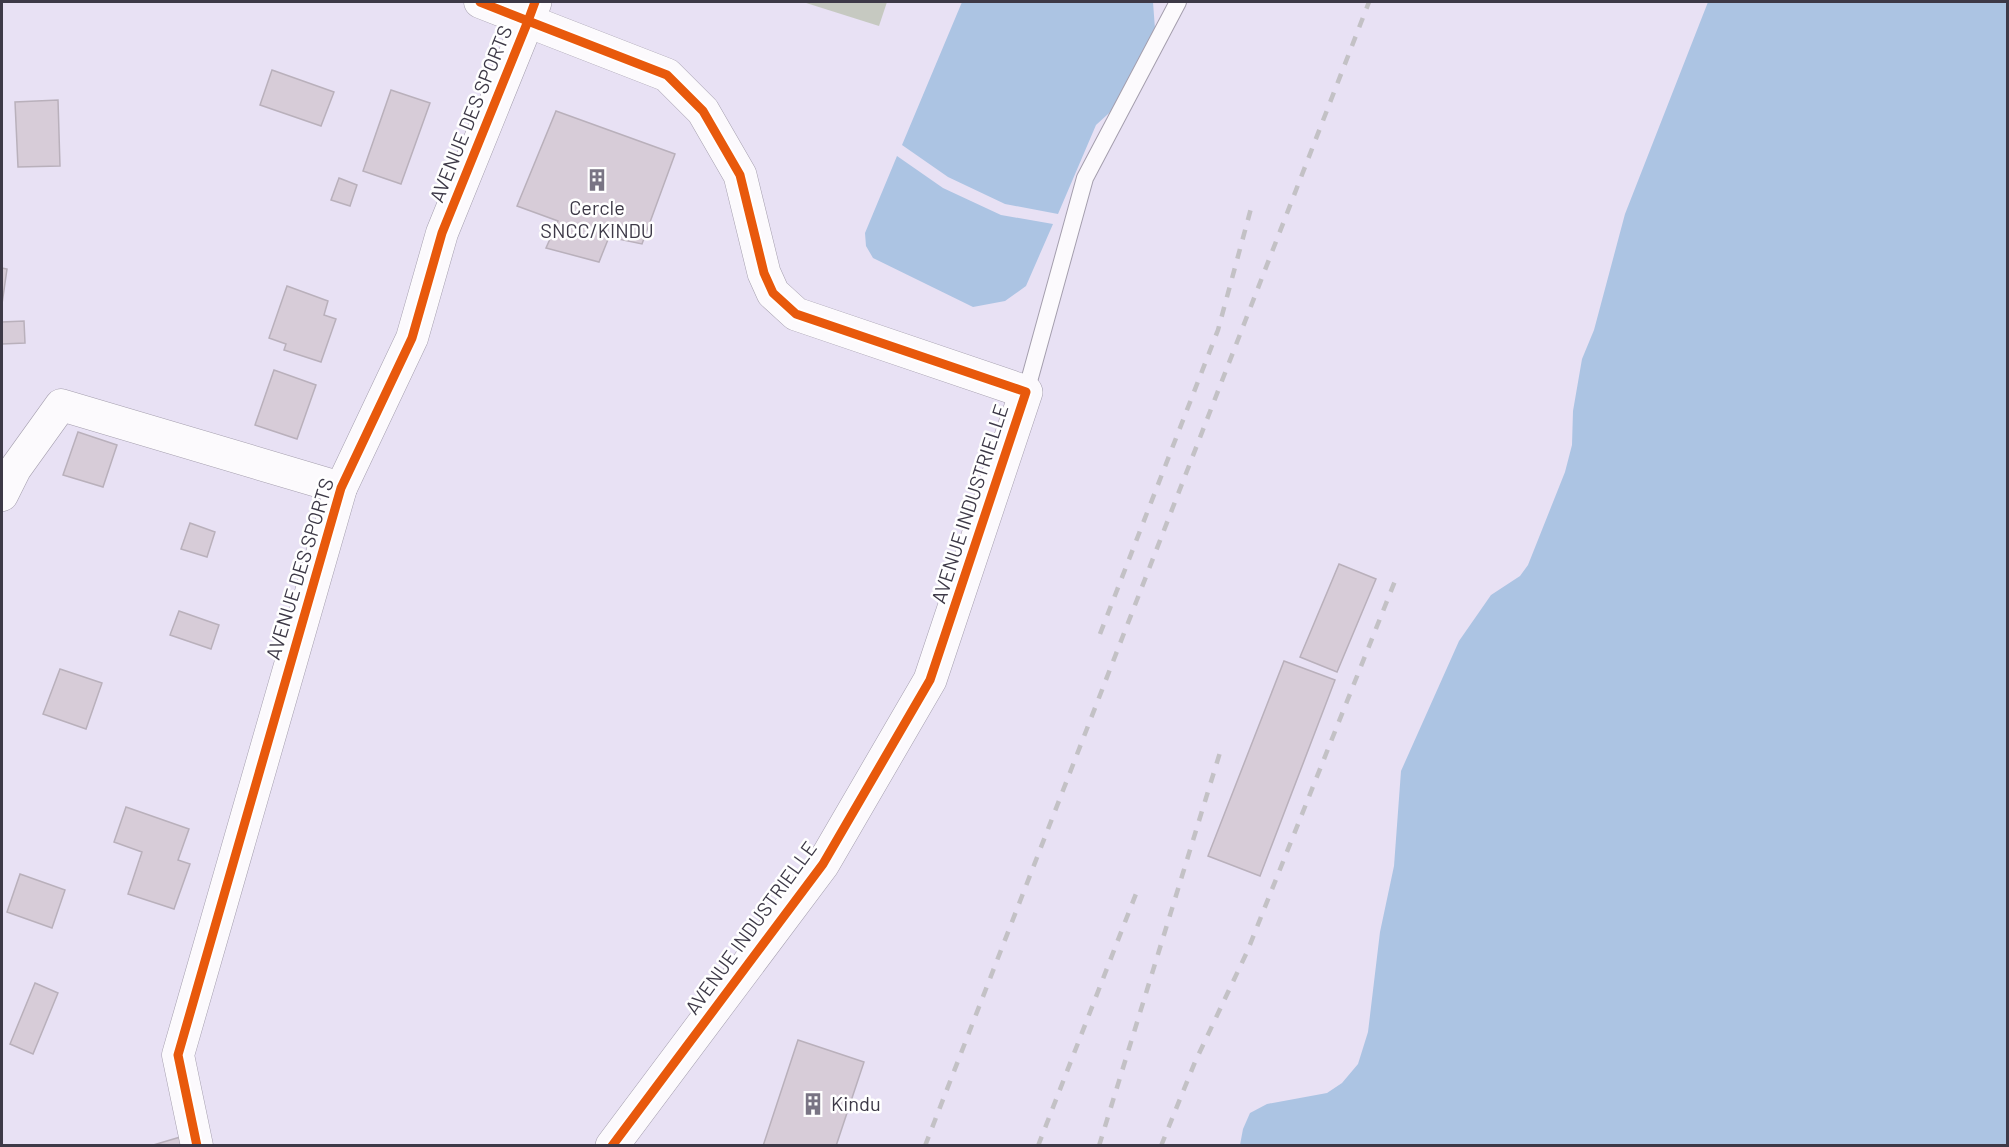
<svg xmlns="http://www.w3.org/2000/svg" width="2009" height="1147" font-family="Barlow,sans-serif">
  <rect width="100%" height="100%" fill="#e8e1f4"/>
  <polygon fill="#c6c9c1" points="803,2 887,2 879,26"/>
  <g fill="#acc4e3">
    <polygon points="962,2 1153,2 1155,29 1131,93 1096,125 1058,214 1005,204 948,177 902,145"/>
    <polygon points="1708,2 2007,2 2007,1145 1240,1145 1243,1129 1250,1113 1267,1104 1327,1093 1342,1083 1358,1064 1368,1032 1380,932 1394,866 1401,771 1459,641 1491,595 1520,576 1528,565 1565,472 1572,445 1573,411 1582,359 1594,330 1625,214"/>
    <polygon points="897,156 943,188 1001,215 1053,224 1026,286 1005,301 973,307 873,258 866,246 865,233"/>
  </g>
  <g fill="#d7ccd8" stroke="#b9b0bb" stroke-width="1.5">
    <polygon points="272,70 334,92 321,126 260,105"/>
    <polygon points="391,90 430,103 401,184 363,171"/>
    <polygon points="58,100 60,166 18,167 15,102"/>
    <polygon points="556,111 675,154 642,244 609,237 599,262 546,248 558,221 517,206"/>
    <polygon points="339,178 357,185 350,206 331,200"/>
    <polygon points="2,268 7,269 2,304"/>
    <polygon points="287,286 328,301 324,315 336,319 321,362 284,350 286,344 269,338"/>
    <polygon points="24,321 25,343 2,344 2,322"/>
    <polygon points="274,370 316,385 297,439 255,425"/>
    <polygon points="78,432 117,445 103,487 63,475"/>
    <polygon points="190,523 215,532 207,557 181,549"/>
    <polygon points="1339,564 1376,579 1337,672 1300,657"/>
    <polygon points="179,611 219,625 211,649 170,635"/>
    <polygon points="1284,661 1335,680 1260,876 1208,856"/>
    <polygon points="60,669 102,683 86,729 43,714"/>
    <polygon points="126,807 189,829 178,860 190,864 174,909 128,894 142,852 114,842"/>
    <polygon points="20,874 65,890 52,928 7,912"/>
    <polygon points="35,983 58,993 33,1054 10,1044"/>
    <polygon points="798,1040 864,1062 836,1146 763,1146"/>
    <polygon points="187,1135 190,1146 150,1146"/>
  </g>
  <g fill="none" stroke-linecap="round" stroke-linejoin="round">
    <g stroke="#a49ead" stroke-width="18">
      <polyline id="lane" points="1026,392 1085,178 1178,2"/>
    </g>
    <g stroke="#a49ead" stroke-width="33">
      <g id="street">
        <polyline points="2,495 15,469 61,405 341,488"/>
        <polyline points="197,1146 178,1055 341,488 412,338 442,233 528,21 480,2"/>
      </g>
    </g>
    <g stroke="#a49ead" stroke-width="34">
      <polyline id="secondary" points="535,2 528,21 667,75 703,111 740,175 764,273 773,293 796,314 1026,392 930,680 823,864 612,1146"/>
    </g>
    <use href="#lane" stroke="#fcfafd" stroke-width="16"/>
    <use href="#street" stroke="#fcfafd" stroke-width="32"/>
    <use href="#secondary" stroke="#fcfafd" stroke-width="33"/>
    <g stroke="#c3c1c5" stroke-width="4.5" stroke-dasharray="10 10" stroke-linecap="butt">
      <polyline points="1100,634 1218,330 1253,201"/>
      <polyline points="925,1146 1369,2"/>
      <polyline points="1038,1146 1139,886"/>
      <polyline points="1099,1146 1222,746"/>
      <polyline points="1161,1146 1195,1062 1247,952 1395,581"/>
    </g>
    <g stroke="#fff" stroke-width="13">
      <g id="cycleway">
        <polyline points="535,2 528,21 667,75 703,111 740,175 764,273 773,293 796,314 1026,392 930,680 823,864 612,1146"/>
        <polyline points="197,1146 178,1055 341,488 412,338 442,233 528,21 480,2"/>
      </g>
    </g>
    <use href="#cycleway" stroke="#e8590c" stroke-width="9"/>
  </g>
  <defs>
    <g id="building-bare" transform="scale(1.8)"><path d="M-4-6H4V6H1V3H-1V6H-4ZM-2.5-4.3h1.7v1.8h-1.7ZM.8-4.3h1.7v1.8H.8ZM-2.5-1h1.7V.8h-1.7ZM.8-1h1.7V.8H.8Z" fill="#797484" stroke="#fff" stroke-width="2.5" paint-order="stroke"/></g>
  </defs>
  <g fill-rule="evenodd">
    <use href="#building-bare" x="597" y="180"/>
    <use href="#building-bare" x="813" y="1104"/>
  </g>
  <g text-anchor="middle" stroke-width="5" stroke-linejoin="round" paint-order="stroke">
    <g font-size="20" fill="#3d3947" stroke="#fff">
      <text transform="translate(471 114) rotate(-68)" y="7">AVENUE DES SPORTS</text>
      <text transform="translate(970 504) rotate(-72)" y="7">AVENUE INDUSTRIELLE</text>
      <text transform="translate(300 569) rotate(-73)" y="7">AVENUE DES SPORTS</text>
      <text transform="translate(751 928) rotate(-54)" y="7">AVENUE INDUSTRIELLE</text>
    </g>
    <g font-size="20" fill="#3d3947" stroke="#fff">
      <text x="597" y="215">Cercle<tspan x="597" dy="23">SNCC/KINDU</tspan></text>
      <text x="831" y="1111" text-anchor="start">Kindu</text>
    </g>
  </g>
  <rect width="2009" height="1147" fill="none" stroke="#3d3947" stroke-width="6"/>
</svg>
